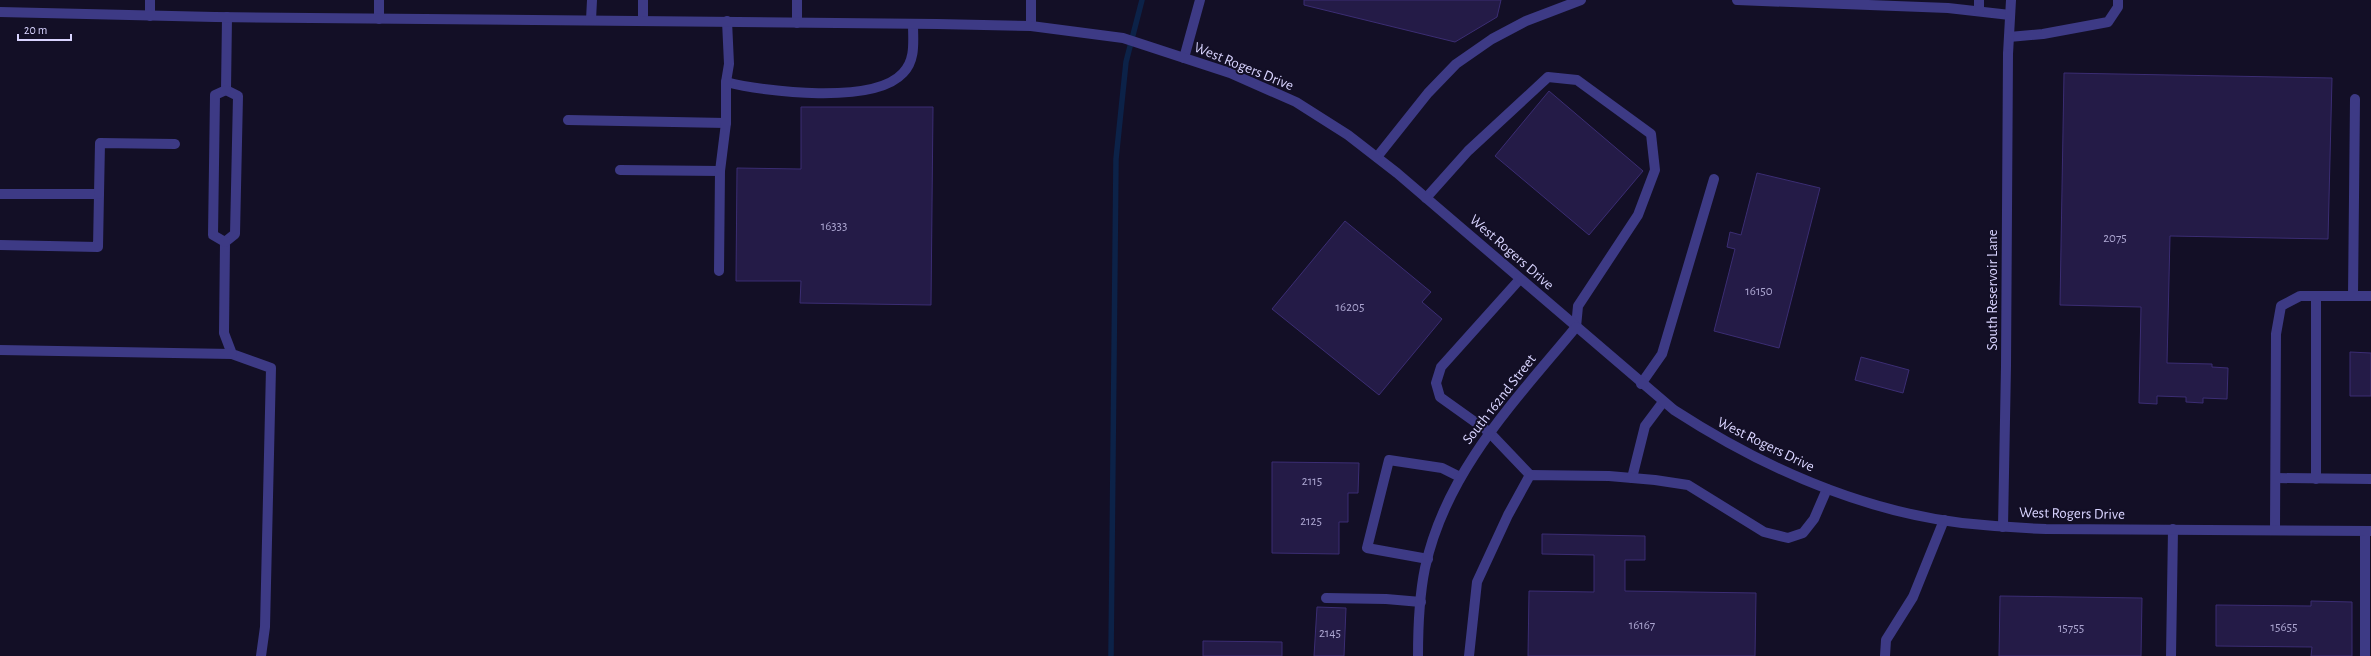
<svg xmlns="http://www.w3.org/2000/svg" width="2371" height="656" font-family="'Alegreya Sans',sans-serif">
  <rect width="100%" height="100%" fill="#130f26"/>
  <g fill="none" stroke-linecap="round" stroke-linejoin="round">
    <polyline stroke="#0c2248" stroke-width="5.5" points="1111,656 1116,159 1126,62 1142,0"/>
  </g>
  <g fill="#241b47" stroke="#3b2d73">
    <polygon points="1304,0 1501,0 1497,17 1455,42 1304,5"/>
    <polygon points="2064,73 2332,78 2328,239 2170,236 2167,363 2212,364 2212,367 2228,368 2227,399 2203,398 2203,403 2186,402 2186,397 2157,396 2157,404 2139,403 2141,307 2060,305"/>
    <polygon points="1549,91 1643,171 1589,235 1495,156"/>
    <polygon points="801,107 933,107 931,305 800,303 801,281 736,281 737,168 801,169"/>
    <polygon points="1757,173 1820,188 1779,348 1714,331 1735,249 1727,247 1730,232 1741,235"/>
    <polygon points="1345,221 1431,292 1422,302 1442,319 1379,395 1272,309"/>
    <polygon points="2350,352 2371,353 2371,396 2350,396"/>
    <polygon points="1861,357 1909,370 1903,393 1855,380"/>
    <polygon points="1272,462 1359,463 1358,493 1348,493 1348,522 1339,522 1339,554 1272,553"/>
    <polygon points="1542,534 1645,536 1645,560 1625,560 1625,591 1756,593 1755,656 1528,656 1529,591 1594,592 1594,555 1542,554"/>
    <polygon points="2000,596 2142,598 2141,656 1999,656"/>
    <polygon points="2311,601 2352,602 2352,656 2311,656 2312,647 2216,646 2216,605 2311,606"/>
    <polygon points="1317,607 1346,608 1344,656 1314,656"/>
    <polygon points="1203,641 1282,642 1282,656 1203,656"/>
  </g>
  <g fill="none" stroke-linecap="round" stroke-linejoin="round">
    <g stroke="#3d3a85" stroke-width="10">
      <polyline points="150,0 150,16"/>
      <polyline points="379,0 379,19"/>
      <polyline points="797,0 797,23"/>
      <polyline points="1737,0 1948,8 2010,15"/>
      <polyline points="1979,11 1979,0"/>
      <polyline points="591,20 592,0"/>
      <polyline points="643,21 643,0"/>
      <polyline points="1031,26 1031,0"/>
      <polyline points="2009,37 2043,34 2108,22 2118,7 2118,0"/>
      <polyline points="2008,54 2011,0"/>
      <polyline points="1184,58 1200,0"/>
      <path d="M 726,82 C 765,92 874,105 903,73 C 916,60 913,41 913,24"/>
      <polyline points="226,90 238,96 235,234 225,242 224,333 232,354 271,368 265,627 261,656"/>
      <polyline points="226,90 227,17"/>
      <polyline points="568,120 726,123"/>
      <polyline points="1377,157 1428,93 1456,64 1492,39 1526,21 1581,0"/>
      <polyline points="620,170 720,171"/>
      <polyline points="0,194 99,194 98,247 0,245"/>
      <polyline points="99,194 100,143 175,144"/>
      <polyline points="1426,198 1468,151 1548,77 1577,80 1651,134 1655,170 1638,215 1578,306 1576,327"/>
      <polyline points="225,242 213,235 215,95 226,90"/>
      <polyline points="719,271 720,171 726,123 726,82 729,64 727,21"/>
      <polyline points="1520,279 1441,367 1436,383 1440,397 1489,432 1530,475"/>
      <polyline points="2353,296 2355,99"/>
      <polyline points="0,350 232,354"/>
      <polyline points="1641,384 1662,354 1714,179"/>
      <polyline points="1632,478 1645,426 1663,402"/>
      <polyline points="2276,478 2371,479"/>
      <polyline points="2316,479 2316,296"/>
      <polyline points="2275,529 2276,334 2281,306 2300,296 2371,296"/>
      <polyline points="1428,559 1367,548 1389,460 1442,468 1460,477"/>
      <polyline points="1326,598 1386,599 1421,602"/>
      <polyline points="1469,656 1477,582 1508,515 1530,475 1609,476 1655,480 1688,485 1764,532 1788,538 1803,533 1814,519 1827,489"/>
      <polyline points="1885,656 1886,640 1913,597 1944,520"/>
      <polyline points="2171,656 2173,529"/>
      <polyline points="2365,656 2365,531"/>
    </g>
    <g stroke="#3d3a85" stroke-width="10">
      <path d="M 0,12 L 215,17 L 937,24 L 1031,26 L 1123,38 L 1230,73 L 1296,102 L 1348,135 L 1397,173 L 1674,410 C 1762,467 1857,510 1962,523 C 1990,526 2018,528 2046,529 L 2371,531"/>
      <polyline points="2003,527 2006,366 2008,54"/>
      <path d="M 1418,656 C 1418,627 1419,597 1425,568 C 1446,471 1515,401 1576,327"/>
    </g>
  </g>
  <g text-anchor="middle" stroke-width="4" stroke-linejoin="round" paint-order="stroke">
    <g font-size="13" fill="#aca6d1">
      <text x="834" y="230">16333</text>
      <text x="2115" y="242">2075</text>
      <text x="1759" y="295">16150</text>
      <text x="1350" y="311">16205</text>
      <text x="1312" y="485">2115</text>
      <text x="1311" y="525">2125</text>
      <text x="1642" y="629">16167</text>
      <text x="2284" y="631">15655</text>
      <text x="2071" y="632">15755</text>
      <text x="1330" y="637">2145</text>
    </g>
    <g font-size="15" fill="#d9d4ff" stroke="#130f26">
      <text transform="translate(1244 66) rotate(22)" y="5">West Rogers Drive</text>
      <text transform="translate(1512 252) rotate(41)" y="5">West Rogers Drive</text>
      <text transform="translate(1992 290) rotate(-90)" y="5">South Reservoir Lane</text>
      <text transform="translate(1499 399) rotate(-52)" y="5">South 162nd Street</text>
      <text transform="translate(1766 444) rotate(26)" y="5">West Rogers Drive</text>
      <text transform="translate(2072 513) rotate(1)" y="5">West Rogers Drive</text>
    </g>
  </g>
  <path d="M18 34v6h53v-6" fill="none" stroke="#d9d4ff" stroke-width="2"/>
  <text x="24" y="34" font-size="12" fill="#d9d4ff" stroke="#130f26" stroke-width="3" paint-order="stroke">20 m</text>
</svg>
